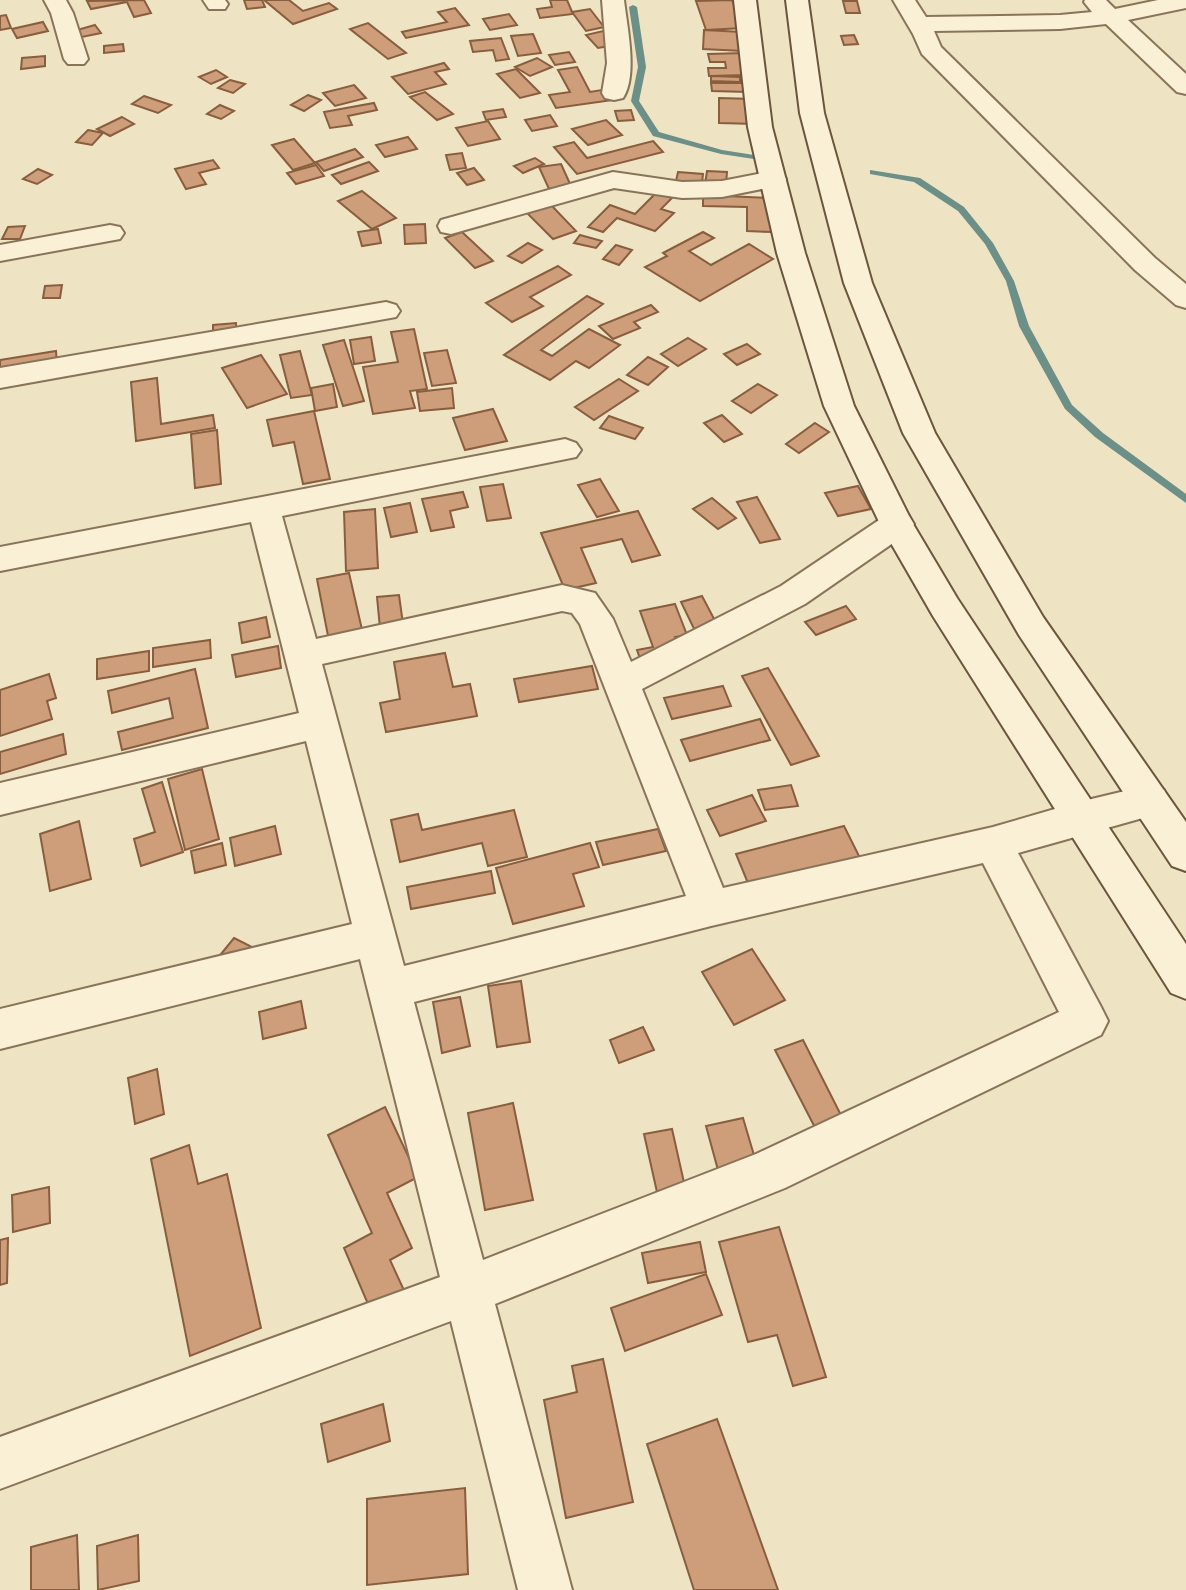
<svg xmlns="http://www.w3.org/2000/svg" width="1186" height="1590" font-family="Georgia,serif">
  <rect width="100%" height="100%" fill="#eee3c3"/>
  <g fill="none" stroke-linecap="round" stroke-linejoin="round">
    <g fill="#6c8f88" fill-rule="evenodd">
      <polygon points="633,5 637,7 646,67 639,101 659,132 722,150 754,155 754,159 721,154 653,136 631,101 638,67 629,7"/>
      <polygon points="870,170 920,178 964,207 993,243 1014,281 1029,326 1072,405 1103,433 1186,494 1186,503 1095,437 1065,409 1019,326 1006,281 985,244 958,211 914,182 870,174"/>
    </g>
  </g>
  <g fill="#cd9e79" stroke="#885e3f" stroke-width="2">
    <polygon points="144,0 151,13 134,17 127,2 91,9 87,1"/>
    <polygon points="244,0 262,0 265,7 247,9"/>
    <polygon points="264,0 289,0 303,11 329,3 337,9 293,24"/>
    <polygon points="550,0 567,0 573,14 540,18 537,9 552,7"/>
    <polygon points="732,0 743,28 706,30 696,1"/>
    <polygon points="843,1 857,1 860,13 846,13"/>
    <polygon points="455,8 469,25 406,38 402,32 447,22 438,12"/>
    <polygon points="590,9 604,27 586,31 572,12"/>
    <polygon points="509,14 517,25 490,30 483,19"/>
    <polygon points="6,15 11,28 0,30 0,16"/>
    <polygon points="43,22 48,31 17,38 12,29"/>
    <polygon points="368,23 406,53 388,59 350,29"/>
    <polygon points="95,25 101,33 82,37 77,30"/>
    <polygon points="704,30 742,32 742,51 703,49"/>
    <polygon points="603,31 615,45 598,48 586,35"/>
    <polygon points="533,34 541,53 518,56 511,36"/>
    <polygon points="854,35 858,44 844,45 841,36"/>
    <polygon points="501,38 509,59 496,61 493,50 473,52 470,41"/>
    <polygon points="123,44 124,51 104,53 104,46"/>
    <polygon points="569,52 575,62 555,65 549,55"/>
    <polygon points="744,53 748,75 709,76 708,68 726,68 725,62 710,62 708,54"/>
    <polygon points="45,56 45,66 21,69 22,58"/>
    <polygon points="537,58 552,67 530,76 515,67"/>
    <polygon points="444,63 449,69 435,72 446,84 408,94 392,77"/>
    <polygon points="577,67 590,92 614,88 620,99 556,108 549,95 570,92 558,70"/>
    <polygon points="516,69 540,93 520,98 497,74"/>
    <polygon points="216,70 227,77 211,84 199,77"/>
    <polygon points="711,76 740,77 740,82 711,81"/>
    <polygon points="230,80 245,84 233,93 218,88"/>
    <polygon points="711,83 747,83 748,92 712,91"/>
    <polygon points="354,85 366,98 335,106 323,93"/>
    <polygon points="425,92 453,114 437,120 410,97"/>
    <polygon points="308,95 321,100 304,111 291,105"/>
    <polygon points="144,96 171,105 158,113 132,104"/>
    <polygon points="719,98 754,99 755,124 719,123"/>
    <polygon points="374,103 377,110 348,116 352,125 330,128 324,112"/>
    <polygon points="220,105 234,111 221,119 207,114"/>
    <polygon points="503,109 506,117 486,120 483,112"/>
    <polygon points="631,110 634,120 618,121 615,111"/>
    <polygon points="550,115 557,126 532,131 525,120"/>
    <polygon points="122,117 134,124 110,136 97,129"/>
    <polygon points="606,120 622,135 588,145 572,129"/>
    <polygon points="488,121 500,139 468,146 456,128"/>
    <polygon points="88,130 103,133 92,145 76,142"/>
    <polygon points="408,137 417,149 385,157 376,145"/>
    <polygon points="294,139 315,163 293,170 272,145"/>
    <polygon points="653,141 663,152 577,174 554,147 574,142 587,158"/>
    <polygon points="355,149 363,157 324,171 316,162"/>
    <polygon points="462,153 466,168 450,170 446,155"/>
    <polygon points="535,158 544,164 523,173 514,166"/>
    <polygon points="213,160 219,168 199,173 206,184 186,189 175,169"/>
    <polygon points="369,162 378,171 341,184 332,175"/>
    <polygon points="561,164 571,186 549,189 539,167"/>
    <polygon points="316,165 324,176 296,184 287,173"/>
    <polygon points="474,168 484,180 467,185 457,173"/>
    <polygon points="38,169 52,175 37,184 23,179"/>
    <polygon points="707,171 727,172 726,185 705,184"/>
    <polygon points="678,172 703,174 702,183 676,181"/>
    <polygon points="362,191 396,218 372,229 338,201"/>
    <polygon points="656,193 672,198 661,209 674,213 655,231 617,218 603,232 588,227 610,205 635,214"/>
    <polygon points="703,195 770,198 771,232 747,231 747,207 703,206"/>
    <polygon points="551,205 576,231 553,239 527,213"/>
    <polygon points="425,224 426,243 405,244 404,225"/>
    <polygon points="25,226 20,239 2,239 8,227"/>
    <polygon points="378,229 381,243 362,246 358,232"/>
    <polygon points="462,232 493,261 475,268 445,238"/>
    <polygon points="703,232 714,238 689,251 711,265 749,244 773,259 700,301 645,267 667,256 663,253"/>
    <polygon points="580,235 602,241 596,248 574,243"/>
    <polygon points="528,243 542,250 522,263 508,256"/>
    <polygon points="616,245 632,250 619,265 603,259"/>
    <polygon points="558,266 571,275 530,297 543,306 512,322 486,303"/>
    <polygon points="62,285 60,298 43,298 45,286"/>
    <polygon points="587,296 603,304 541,350 552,356 589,329 620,345 589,368 576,361 550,380 504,355"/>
    <polygon points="651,305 658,312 634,322 640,328 613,339 599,326"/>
    <polygon points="236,323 236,336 213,338 213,325"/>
    <polygon points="414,329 427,389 410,391 415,408 373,414 363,367 398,362 391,332"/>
    <polygon points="371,337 375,361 354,364 350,340"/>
    <polygon points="688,338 706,349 678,366 661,354"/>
    <polygon points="344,340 364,401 343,406 323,345"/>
    <polygon points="747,344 760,354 737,365 724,354"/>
    <polygon points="447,350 456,383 432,386 424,353"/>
    <polygon points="56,351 57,366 0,376 0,360"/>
    <polygon points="300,351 312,395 291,398 280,355"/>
    <polygon points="261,355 287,394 247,408 222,368"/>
    <polygon points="648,357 668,367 648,385 627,375"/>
    <polygon points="157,378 161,424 213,415 215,428 136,441 131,382"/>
    <polygon points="619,379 638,391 594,420 575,407"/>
    <polygon points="333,384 337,407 315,411 311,388"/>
    <polygon points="758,384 777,395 751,413 732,401"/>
    <polygon points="452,388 454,408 420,411 417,392"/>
    <polygon points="493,409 507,441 465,450 453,418"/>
    <polygon points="314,411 330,479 303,484 294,442 273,446 267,420"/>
    <polygon points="722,415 742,434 724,442 704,423"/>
    <polygon points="609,416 643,428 635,439 600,428"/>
    <polygon points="815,423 829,432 799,453 786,444"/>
    <polygon points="217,430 221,484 195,488 191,434"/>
    <polygon points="600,479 619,511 597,517 578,485"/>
    <polygon points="503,484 511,518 487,521 480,487"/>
    <polygon points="858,486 871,509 838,516 825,493"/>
    <polygon points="463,492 468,507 450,511 454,527 431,531 422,499"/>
    <polygon points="757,497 780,539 760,543 737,502"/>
    <polygon points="712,498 736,518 718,529 693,509"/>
    <polygon points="410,503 417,532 391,537 384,508"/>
    <polygon points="375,509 378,568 346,571 344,512"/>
    <polygon points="638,511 660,555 632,562 622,539 581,548 596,583 565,590 541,533"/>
    <polygon points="349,573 363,634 329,641 317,579"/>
    <polygon points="399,595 403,624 380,628 377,597"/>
    <polygon points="702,596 722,634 699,639 681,602"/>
    <polygon points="675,604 687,635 675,637 686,665 645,673 637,650 653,647 640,611"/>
    <polygon points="846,606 856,619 816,635 805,622"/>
    <polygon points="266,617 270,637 242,643 239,623"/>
    <polygon points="210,640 211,658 153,667 153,648"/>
    <polygon points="278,646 281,668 236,677 232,655"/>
    <polygon points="149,651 149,671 97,679 97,659"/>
    <polygon points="445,653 453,687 470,684 477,716 386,732 380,703 400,699 394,662"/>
    <polygon points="592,666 598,689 519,702 514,679"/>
    <polygon points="768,668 819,756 791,765 742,676"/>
    <polygon points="195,669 208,728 122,750 118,732 173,718 169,698 112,713 108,691"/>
    <polygon points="49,674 56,698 47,701 52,719 0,736 0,690"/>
    <polygon points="723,686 731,706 672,719 664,698"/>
    <polygon points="760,719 770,740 690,761 681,740"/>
    <polygon points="63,734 66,754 0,774 0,752"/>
    <polygon points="202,769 219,839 185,850 168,779"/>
    <polygon points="162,782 183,852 141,866 134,839 155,832 142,789"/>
    <polygon points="791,785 798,806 765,810 758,790"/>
    <polygon points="752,795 766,821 720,836 707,810"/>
    <polygon points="514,810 527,857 488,866 482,843 400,862 391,820 418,814 422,830"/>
    <polygon points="79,821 91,879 50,891 40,834"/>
    <polygon points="275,826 281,854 235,866 230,838"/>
    <polygon points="844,826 863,864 752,893 736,854"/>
    <polygon points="658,829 666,851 603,865 596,842"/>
    <polygon points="222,843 226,865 195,873 191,851"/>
    <polygon points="590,843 599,867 573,874 584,906 513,924 496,868"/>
    <polygon points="491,871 495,893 411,909 407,887"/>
    <polygon points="234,938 256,949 208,970"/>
    <polygon points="752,949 785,1000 734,1025 702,972"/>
    <polygon points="521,981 530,1042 497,1047 488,986"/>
    <polygon points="460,997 470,1046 442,1053 433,1002"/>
    <polygon points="301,1001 306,1028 263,1039 259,1012"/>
    <polygon points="643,1027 654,1050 619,1063 610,1040"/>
    <polygon points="803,1040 851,1135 824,1145 775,1050"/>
    <polygon points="157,1069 164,1114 135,1124 128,1078"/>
    <polygon points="513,1103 533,1200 485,1210 468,1113"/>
    <polygon points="385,1107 418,1177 387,1193 412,1248 390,1260 408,1299 374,1318 344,1248 372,1233 328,1135"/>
    <polygon points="743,1118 756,1162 718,1170 706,1126"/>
    <polygon points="672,1129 687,1196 659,1201 644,1134"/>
    <polygon points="189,1145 198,1184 227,1174 261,1328 190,1356 151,1159"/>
    <polygon points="49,1187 50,1223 13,1232 12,1195"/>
    <polygon points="779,1227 826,1377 793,1386 777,1335 748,1342 719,1242"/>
    <polygon points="8,1238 7,1283 0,1285 0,1240"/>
    <polygon points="700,1242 706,1272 648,1283 642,1253"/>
    <polygon points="706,1274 722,1315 625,1351 611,1308"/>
    <polygon points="603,1359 633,1502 566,1518 544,1400 577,1392 572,1366"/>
    <polygon points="383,1404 390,1441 328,1462 321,1424"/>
    <polygon points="717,1419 778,1590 694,1590 647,1444"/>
    <polygon points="465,1488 468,1574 367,1585 367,1499"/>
    <polygon points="77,1535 79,1590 31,1590 31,1547"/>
    <polygon points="138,1535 139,1581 98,1590 97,1546"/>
  </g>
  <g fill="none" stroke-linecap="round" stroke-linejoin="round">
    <g stroke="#89745a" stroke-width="4">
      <g id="street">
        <polygon points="44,0 66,0 73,13 88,59 84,64 68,64 64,59 51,13"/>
        <polygon points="203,0 225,0 228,4 225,9 209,9"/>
        <path d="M 602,0 L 624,0 C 627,26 638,76 623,98 L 614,100 L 605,98 L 602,93 L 607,63 Z"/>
        <polygon points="893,0 915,0 926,17 1060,15 1092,12 1084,2 1085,0 1106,0 1115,9 1158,0 1186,0 1186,8 1128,20 1186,74 1186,94 1177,92 1106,24 1060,29 934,31 941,47 1155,258 1186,284 1186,308 1176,305 1135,270 922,54 913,34"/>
        <polygon points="773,171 782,173 786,179 782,185 722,197 682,198 614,188 451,234 441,232 438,226 441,220 613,172 682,182 722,181"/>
        <polygon points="110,225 120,227 124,233 120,239 0,261 0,245"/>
        <polygon points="386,302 396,305 400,311 396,317 0,388 0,368"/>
        <path d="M 565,439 L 576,443 L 581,450 L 576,457 L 282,516 L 316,639 L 562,585 L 595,593 L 613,619 L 631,662 L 781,586 L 885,516 L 897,512 L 909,516 L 914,524 L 909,532 L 805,604 L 642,689 L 723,888 L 993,827 L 1079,802 L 1150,785 L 1164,790 L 1169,801 L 1164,812 L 1018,853 L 1101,1007 L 1108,1021 L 1101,1035 L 785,1188 L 495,1304 L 572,1590 L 518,1590 L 451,1321 L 0,1489 L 0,1437 L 440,1277 L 360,959 L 0,1049 L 0,1009 L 352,924 L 306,741 L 0,815 L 0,783 L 299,713 L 251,522 L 0,571 L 0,547 ZM 562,611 L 572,613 L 580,624 L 686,896 L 404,966 L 322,664 ZM 983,863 L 1059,1012 L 756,1154 L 483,1260 L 414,1002 L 711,926 Z"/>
      </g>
    </g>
    <g stroke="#6b553d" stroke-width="4">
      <g id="secondary">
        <polygon points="734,0 756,0 772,127 805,253 854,406 913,524 957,598 1186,944 1186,999 1171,993 933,616 880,524 824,406 777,253 748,127"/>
        <polygon points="786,0 808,0 824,113 872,283 935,433 1043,617 1186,822 1186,871 1172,866 1019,635 903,433 844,283 800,113"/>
      </g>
    </g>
    <use href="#street" fill="#f9f0d6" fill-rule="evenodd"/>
    <use href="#secondary" fill="#f9f0d6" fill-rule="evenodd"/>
  </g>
</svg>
